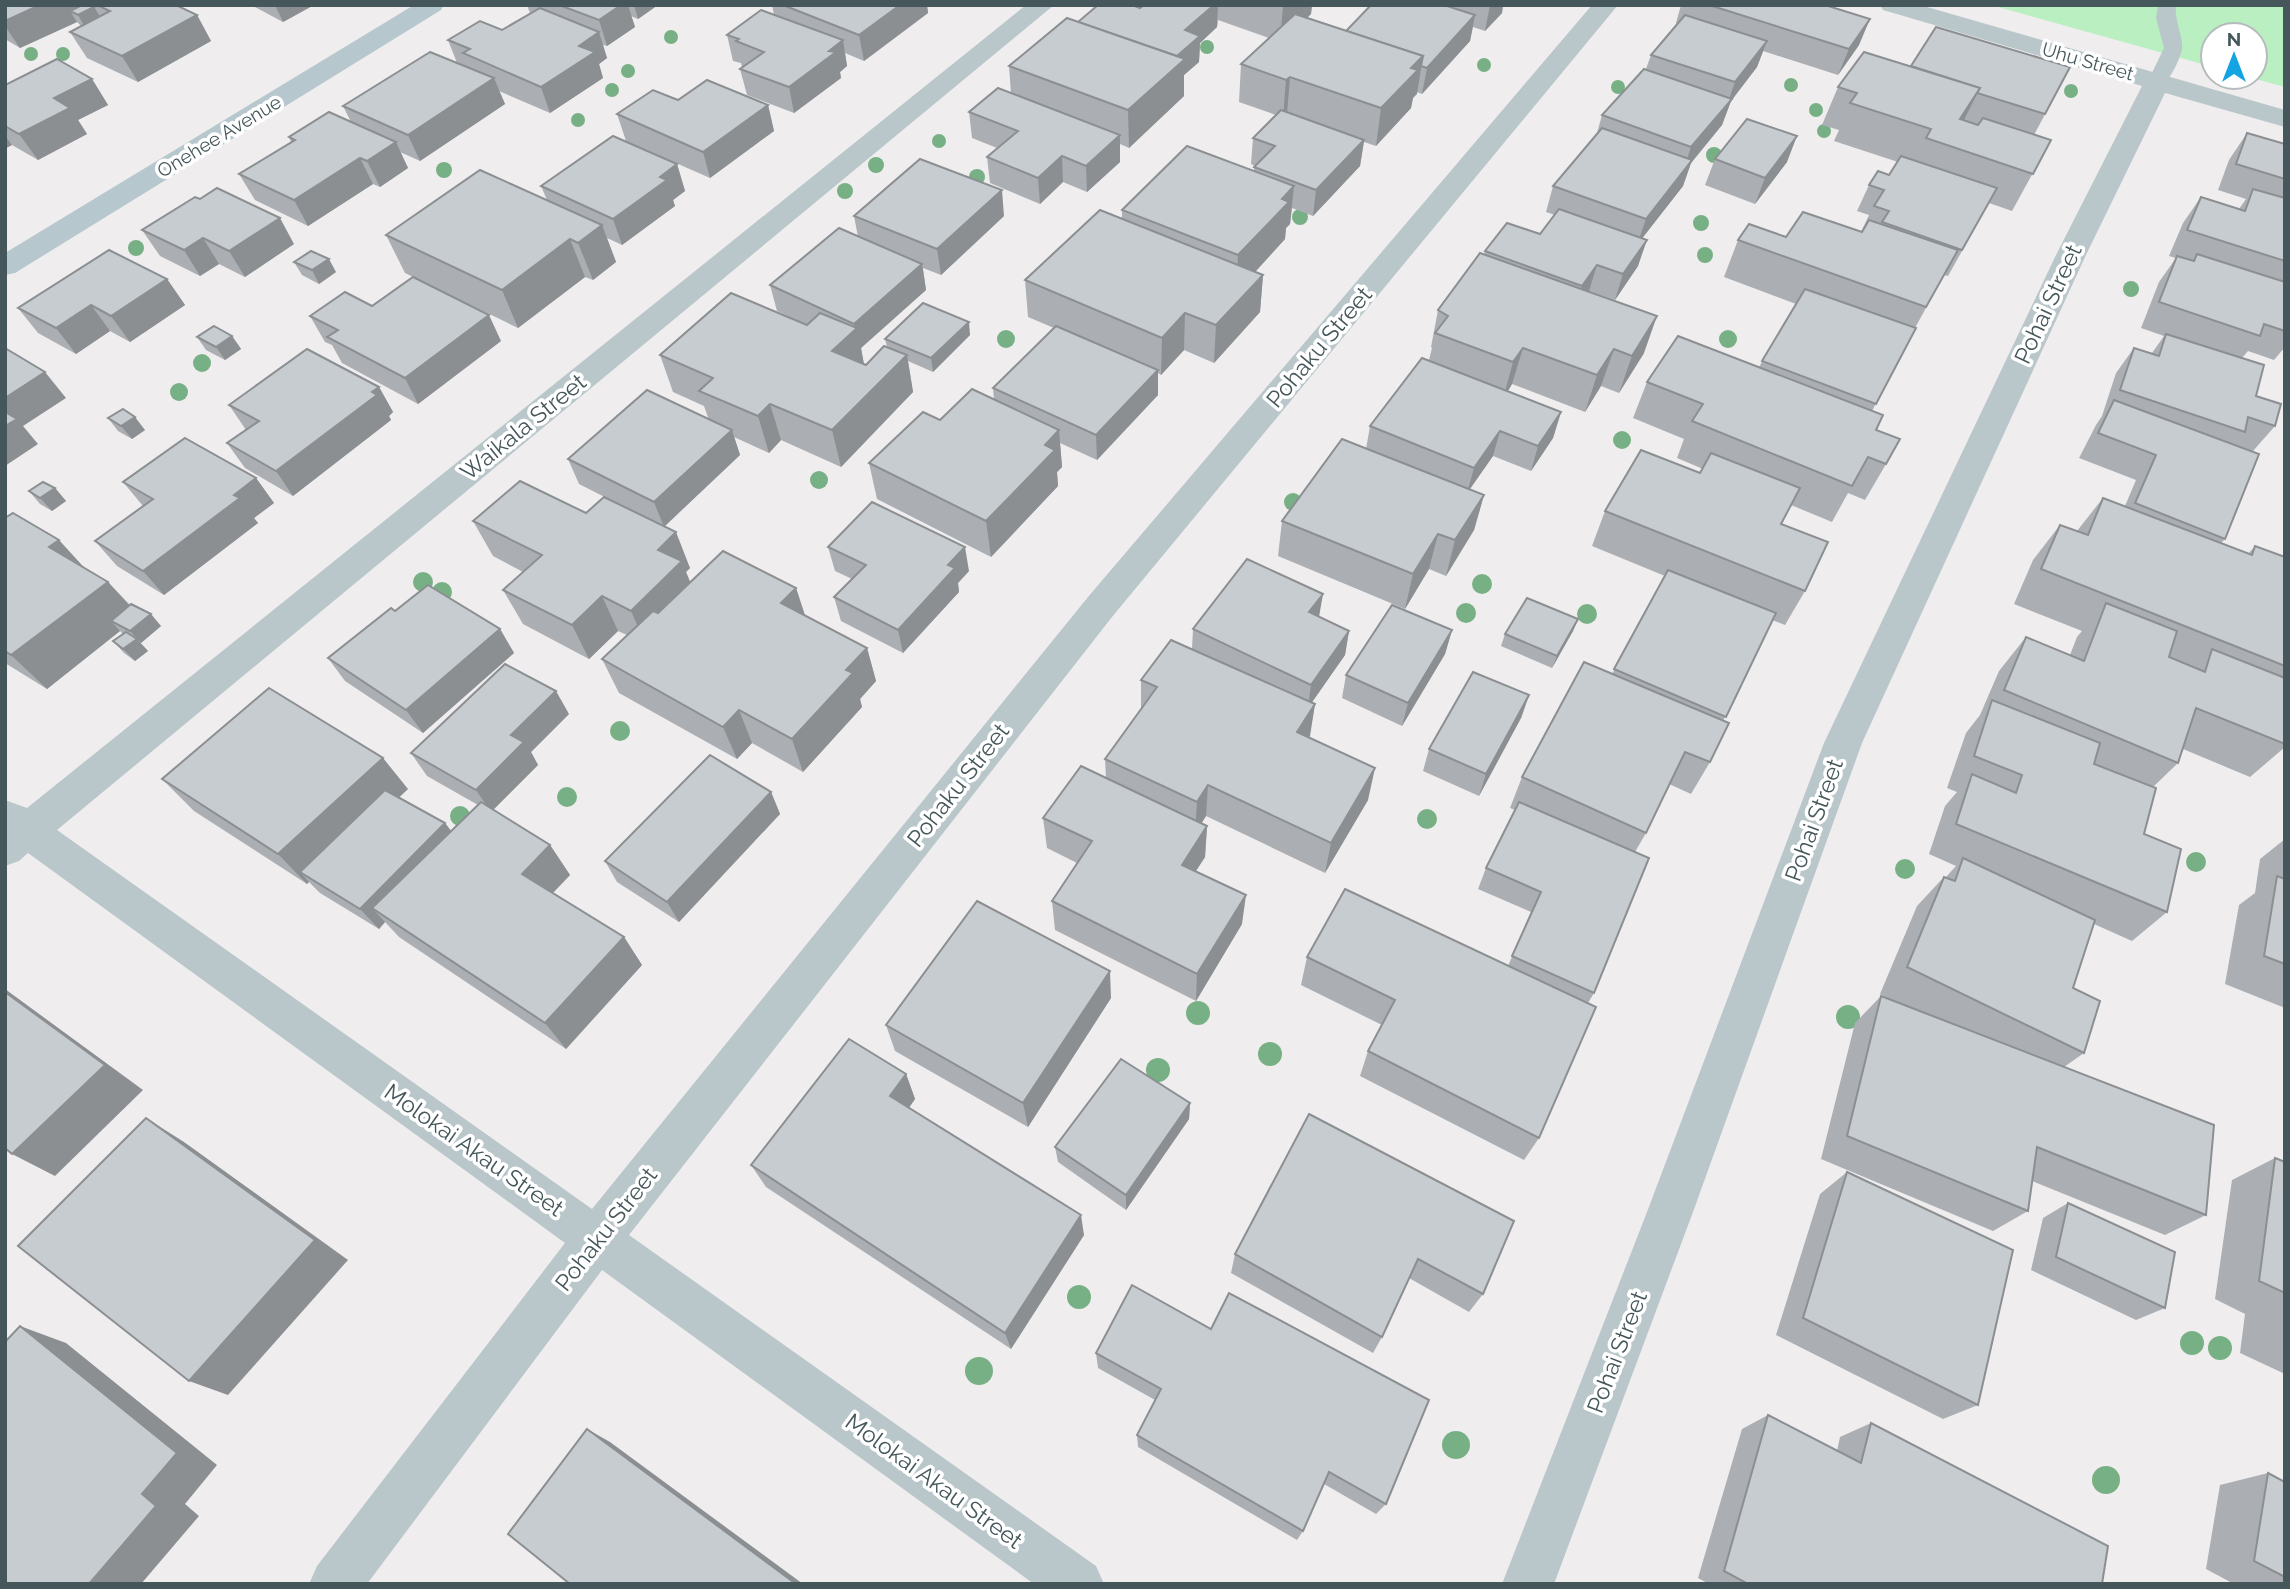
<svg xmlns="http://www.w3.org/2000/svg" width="2290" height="1589" font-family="Raleway,sans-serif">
  <rect width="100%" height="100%" fill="#f0edee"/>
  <polygon fill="#baefc1" points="1991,5 2285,5 2285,87 2248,77 2255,77 2255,35 2213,35 2213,67"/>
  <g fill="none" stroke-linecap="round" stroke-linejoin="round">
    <path fill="#b9c7cb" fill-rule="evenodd" d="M 2158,5 L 2176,5 C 2174,21 2184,38 2182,50 C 2179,61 2169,84 2158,87 L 2148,81 L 2164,48 L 2156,18 Z"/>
    <g fill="#b9c7cb" fill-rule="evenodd">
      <polygon points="1026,5 1054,5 57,830 592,1209 1088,597 1592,5 1618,5 1112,617 629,1235 1096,1566 1104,1584 1034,1584 602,1270 367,1584 309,1584 317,1566 565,1243 28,853 19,861 5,866 5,800 27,808"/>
      <polygon points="1880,5 1920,5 2285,110 2285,127 2165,93 2085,257 1862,743 1693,1212 1554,1584 1502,1584 1647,1212 1824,743 2055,257 2142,86 1883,10"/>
    </g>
    <polygon fill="#b6c7cd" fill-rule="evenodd" points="414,5 444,5 441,10 15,273 5,275 5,253"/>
  </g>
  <g fill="#78b085">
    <circle cx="671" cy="37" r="7"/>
    <circle cx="1207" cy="47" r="7"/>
    <circle cx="31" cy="54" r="7"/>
    <circle cx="63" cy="54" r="7"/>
    <circle cx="1484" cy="65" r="7"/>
    <circle cx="628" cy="71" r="7"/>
    <circle cx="1791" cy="85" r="7"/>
    <circle cx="1618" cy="87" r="7"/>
    <circle cx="612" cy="90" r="7"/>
    <circle cx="2071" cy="91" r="7"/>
    <circle cx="1816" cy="110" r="7"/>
    <circle cx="578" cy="120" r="7"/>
    <circle cx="1824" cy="131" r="7"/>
    <circle cx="939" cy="141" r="7"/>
    <circle cx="1714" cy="155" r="8"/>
    <circle cx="876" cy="165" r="8"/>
    <circle cx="444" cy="170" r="8"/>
    <circle cx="977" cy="177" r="8"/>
    <circle cx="845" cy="191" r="8"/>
    <circle cx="1300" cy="217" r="8"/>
    <circle cx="1701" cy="223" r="8"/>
    <circle cx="136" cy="248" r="8"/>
    <circle cx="1705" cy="255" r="8"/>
    <circle cx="2131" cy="289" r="8"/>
    <circle cx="1006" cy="339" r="9"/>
    <circle cx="1728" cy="339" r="9"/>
    <circle cx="202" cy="363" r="9"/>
    <circle cx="179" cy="392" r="9"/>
    <circle cx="1622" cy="440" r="9"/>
    <circle cx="819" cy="480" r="9"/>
    <circle cx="1293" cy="502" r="9"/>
    <circle cx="423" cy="582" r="10"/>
    <circle cx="1482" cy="584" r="10"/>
    <circle cx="442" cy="592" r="10"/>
    <circle cx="1466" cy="613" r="10"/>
    <circle cx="1587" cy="614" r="10"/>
    <circle cx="620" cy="731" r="10"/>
    <circle cx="567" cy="797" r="10"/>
    <circle cx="460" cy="816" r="10"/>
    <circle cx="1427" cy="819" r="10"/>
    <circle cx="2196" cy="862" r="10"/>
    <circle cx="1905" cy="869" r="10"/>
    <circle cx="1198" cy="1013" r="12"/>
    <circle cx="1848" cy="1017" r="12"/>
    <circle cx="1270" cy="1054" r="12"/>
    <circle cx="1158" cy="1070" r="12"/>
    <circle cx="1079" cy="1297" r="12"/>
    <circle cx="2192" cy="1343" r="12"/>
    <circle cx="2220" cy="1348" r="12"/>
    <circle cx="979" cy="1371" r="14"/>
    <circle cx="1456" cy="1445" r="14"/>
    <circle cx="2106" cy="1480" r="14"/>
  </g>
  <g fill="#abafb3">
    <polygon points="5,5 176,5 197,15 211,41 138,82 87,58 70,32 81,26 77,22 20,48 5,39"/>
    <polygon points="251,5 314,5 283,22"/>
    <polygon points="527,5 658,5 638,19 631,16 635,27 607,46 603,45 607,58 599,64 603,78 550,113 499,91 505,104 420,161 400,152 408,168 380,187 373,184 308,226 255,200 239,174 291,142 289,137 351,122 343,106 457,63 448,40 502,30 530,13"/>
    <polygon points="772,5 927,5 928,13 864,61 845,53 847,66 840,72 841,78 794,113 747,95 740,69 742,67 741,63 733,61 727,35 774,15"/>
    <polygon points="1144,5 1312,5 1311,14 1307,18 1346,31 1371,5 1503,5 1502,13 1485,31 1473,27 1470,41 1422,94 1417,92 1413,98 1411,108 1376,146 1364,142 1360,166 1313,216 1292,208 1290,224 1286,228 1285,239 1255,272 1263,275 1260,312 1214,363 1184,350 1161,375 1158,373 1158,395 1097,460 1060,443 1062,467 1057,472 1058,486 991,557 877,499 869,463 940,420 994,400 993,388 1054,328 1028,317 1025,280 1122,219 1122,210 1254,171 1254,167 1255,166 1251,164 1253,138 1276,115 1239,102 1241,64 1269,38 1218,20 1217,27 1200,43 1199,62 1184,75 1184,96 1129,148 1120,144 1120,162 1087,192 1063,182 1040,204 990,183 987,157 997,148 972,138 969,112 1011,94 1009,66 1078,22 1140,8"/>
    <polygon points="1681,5 1825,5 1859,45 1838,75 1763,51 1757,67 1731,101 1722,125 1691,163 1683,186 1642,238 1638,266 1615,300 1589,291 1588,292 1644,353 1619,393 1601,386 1585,412 1512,384 1508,391 1561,412 1553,438 1531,471 1493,456 1470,489 1484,495 1474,530 1446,576 1429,569 1405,609 1278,556 1282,521 1366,449 1370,426 1429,360 1432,348 1431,347 1438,310 1484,255 1485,251 1540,234 1555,215 1546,212 1553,186 1597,133 1602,115 1646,69 1651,55 1677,24 1676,23"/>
    <polygon points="1911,66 2070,67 2034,135 2051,140 2012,211 1989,203 1948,276 1944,275 1915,328 1872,411 1876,430 1886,464 1865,500 1848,493 1832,522 1791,505 1781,524 1805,591 1785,625 1772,620 1723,721 1710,762 1691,794 1669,784 1646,833 1635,852 1594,993 1588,1003 1539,1138 1524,1160 1360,1076 1368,1051 1382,1025 1301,985 1307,957 1508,966 1531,912 1478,889 1486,868 1515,810 1510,808 1522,777 1612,674 1665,576 1592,546 1605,511 1700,473 1703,469 1677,458 1684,439 1633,418 1647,382 1759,367 1796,304 1724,277 1738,240 1861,232 1869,215 1857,211 1869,185 1889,175 1898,162 1834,141 1839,130 1822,125 1838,87"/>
    <polygon points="92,79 108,105 78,120 87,134 38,160 12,145 6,148 5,147 5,85"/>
    <polygon points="678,100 768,105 774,131 710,178 626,141 617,114"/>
    <polygon points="2247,133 2284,144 2285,143 2285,347 2274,360 2248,351 2242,358 2256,396 2275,426 2253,451 2238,446 2225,539 2221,543 2248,554 2255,546 2285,557 2285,747 2250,777 2183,749 2178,763 2153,787 2144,834 2167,912 2132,941 2094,924 2073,988 2084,1053 2064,1067 2206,1215 2165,1235 2032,1181 2028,1211 1993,1231 1821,1159 1855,1023 1881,996 1893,1001 1880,994 1917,906 1944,877 1946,877 1956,866 1929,854 1945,806 1957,792 1947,788 1966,733 1980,715 1999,671 2026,637 2070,655 2077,637 2082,631 2014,604 2033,560 2060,525 2077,531 2103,498 2125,506 2136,480 2079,458 2096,425 2102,416 2116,373 2134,348 2152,353 2164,336 2141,328 2159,282 2176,258 2169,256 2183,223 2201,197 2239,209 2246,199 2218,190 2229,160"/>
    <polygon points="1715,159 1787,162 1755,204 1705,185"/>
    <polygon points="677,164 685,191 673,200 675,206 622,245 607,238 616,262 593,280 585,277 518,328 405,273 386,235 547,200 541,186"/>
    <polygon points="854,216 1004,216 941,275 923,268 926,290 861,348 864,364 866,365 887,347 885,339 970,335 933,372 908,361 913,392 841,467 781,440 769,453 734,437 740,455 664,526 690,568 686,572 690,582 796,588 805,615 867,648 876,681 860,699 862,707 803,772 752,743 737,759 619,693 602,659 627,635 618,631 589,659 523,624 503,590 523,572 493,556 473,521 586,513 658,524 579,484 568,459 709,420 704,406 673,392 660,355 807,325 777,311 770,285 858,237"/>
    <polygon points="142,230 294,244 245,277 219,264 200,276 160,256"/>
    <polygon points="294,262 336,272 319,284 302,275"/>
    <polygon points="167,279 185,305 130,342 110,331 76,354 38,333 18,308"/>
    <polygon points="372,306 501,341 418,404 342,363 332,345 325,342 310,316"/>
    <polygon points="232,336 241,349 225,360 206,350 197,337"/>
    <polygon points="379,387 393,412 389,416 391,420 293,496 245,468 227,443 246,430 229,405"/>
    <polygon points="108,418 145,430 132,439 118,431"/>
    <polygon points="256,478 274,503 254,518 258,523 164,595 117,566 95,541 143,506 123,482"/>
    <polygon points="55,488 66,501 52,511 40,504 29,491"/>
    <polygon points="5,518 108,582 130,605 161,626 141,643 140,643 148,651 135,661 124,653 113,641 123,634 120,631 47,689 5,663"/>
    <polygon points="828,547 969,571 958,583 959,592 903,653 841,621 834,597 852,579 835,571"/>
    <polygon points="1319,617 1349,631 1345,655 1312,702 1315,704 1309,738 1368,800 1325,873 1206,816 1201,824 1207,826 1205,857 1196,871 1242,924 1196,1001 1055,930 1052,901 1077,863 1047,848 1043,818 1106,778 1105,759 1141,709 1141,680 1192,649 1193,629"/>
    <polygon points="1578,619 1573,631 1552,668 1501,646 1505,634"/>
    <polygon points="500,629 514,653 423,733 345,681 328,658"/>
    <polygon points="1452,630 1445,654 1402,726 1342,698 1346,675"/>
    <polygon points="1529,695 1521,718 1479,796 1423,771 1429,749"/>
    <polygon points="569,714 531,752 538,765 493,810 550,845 570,875 553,893 624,937 642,965 566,1049 399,937 385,922 379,929 320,893 309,882 307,884 194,811 162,779 408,789 399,797 445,823 451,831 478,805 427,776 411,753"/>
    <polygon points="771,792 780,814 679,922 617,882 605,861"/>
    <polygon points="2285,839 2285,1008 2225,984 2239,905 2255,893 2260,859"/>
    <polygon points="1111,998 1028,1127 895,1051 886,1025"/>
    <polygon points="906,1074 915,1099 909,1108 1084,1235 1011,1349 766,1187 751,1165"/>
    <polygon points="1190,1103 1189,1119 1126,1210 1058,1162 1055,1147"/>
    <polygon points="1309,1114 1483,1294 1469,1312 1409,1278 1382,1337 1373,1353 1231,1273 1235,1254"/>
    <polygon points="2275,1158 2285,1162 2285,1374 2240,1353 2245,1314 2215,1299 2232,1180"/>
    <polygon points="1847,1172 1978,1405 1943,1419 1776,1335 1820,1194"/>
    <polygon points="2068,1203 2165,1308 2136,1320 2031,1270 2043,1218"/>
    <polygon points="1132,1285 1386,1504 1376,1514 1324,1484 1303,1531 1297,1540 1138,1447 1137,1435 1155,1400 1098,1368 1096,1353"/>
    <polygon points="1768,1415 1837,1451 1840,1437 1871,1423 2102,1584 1709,1584 1698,1578 1742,1429"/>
    <polygon points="2268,1473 2285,1482 2285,1584 2234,1584 2206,1569 2220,1485"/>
  </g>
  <g fill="#8b8f92">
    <polygon points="40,5 93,5 102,20 86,29 78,15 70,11 77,22 20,48 5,26 5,21"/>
    <polygon points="275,5 314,5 283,22"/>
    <polygon points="621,5 628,5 635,27 607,46 599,20"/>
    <polygon points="634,5 658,5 638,19"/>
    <polygon points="900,5 927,5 928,13 864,61 859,35"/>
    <polygon points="1214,5 1218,5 1217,27 1200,43 1199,62 1184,75 1184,96 1129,148 1128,110 1176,57 1185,30"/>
    <polygon points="1283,5 1312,5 1311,14 1280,42"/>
    <polygon points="1490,5 1503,5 1502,13 1485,31"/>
    <polygon points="197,15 211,41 138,82 122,56"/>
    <polygon points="1475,15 1470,41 1422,94 1427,68"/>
    <polygon points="1870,19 1859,45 1838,75 1849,49"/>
    <polygon points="599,32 607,58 599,64 603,78 550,113 541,87 579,46"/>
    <polygon points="843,40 847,66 840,72 841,78 794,113 789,87 829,51"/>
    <polygon points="1767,41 1757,67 1731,101 1722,125 1691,163 1683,186 1637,245 1646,219 1683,171 1691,147 1727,105 1735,82"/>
    <polygon points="1423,56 1417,94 1413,98 1411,108 1376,146 1381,108 1411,68"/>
    <polygon points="1290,77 1287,114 1283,118 1286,80"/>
    <polygon points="494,78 505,104 420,161 408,135"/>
    <polygon points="92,79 108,105 78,120 87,134 38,160 19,134 54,98"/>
    <polygon points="1980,88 1961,126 1960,119"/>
    <polygon points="768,105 774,131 710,178 703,152"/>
    <polygon points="1120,135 1120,162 1087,192 1086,166"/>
    <polygon points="5,136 12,145 6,148 5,146"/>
    <polygon points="1797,136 1787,162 1755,204 1765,178"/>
    <polygon points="1364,140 1360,166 1313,216 1316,190"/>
    <polygon points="396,142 408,168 380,187 367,161"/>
    <polygon points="1062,156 1063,182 1040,204 1038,178"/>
    <polygon points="360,158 373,184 308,226 294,200"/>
    <polygon points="677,164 685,191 673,200 675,206 622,245 613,219 660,177"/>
    <polygon points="1294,186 1290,224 1286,228 1285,239 1236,293 1238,255 1282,199"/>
    <polygon points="1002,190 1004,216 941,275 937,249"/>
    <polygon points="280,218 294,244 245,277 229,251"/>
    <polygon points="602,225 616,262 593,280 578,243"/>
    <polygon points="203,238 219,264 200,276 184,250"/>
    <polygon points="570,239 585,277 518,328 502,290"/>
    <polygon points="1647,240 1638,266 1615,300 1623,274"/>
    <polygon points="329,259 336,272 319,284 312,270"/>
    <polygon points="922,264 926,290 861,348 864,365 832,351 855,329 854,324"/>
    <polygon points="1597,265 1589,291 1574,312 1582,286"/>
    <polygon points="1263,275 1260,312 1214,363 1216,325"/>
    <polygon points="167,279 185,305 130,342 111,316"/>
    <polygon points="91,305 110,331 76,354 56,328"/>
    <polygon points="1185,313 1184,350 1161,375 1162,338"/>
    <polygon points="489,315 501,341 418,404 405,378"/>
    <polygon points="1657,316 1644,353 1619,393 1632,356"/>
    <polygon points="969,322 970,335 933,372 931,358"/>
    <polygon points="232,336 241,349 225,360 216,347"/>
    <polygon points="1523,348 1512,384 1503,399 1513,362"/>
    <polygon points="1614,349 1601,386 1585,412 1597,375"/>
    <polygon points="907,355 913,392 841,467 832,430"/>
    <polygon points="1158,370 1158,395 1097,460 1096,435"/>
    <polygon points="45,372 66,398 23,426 38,444 5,466 5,398"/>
    <polygon points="379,387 393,412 389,416 391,420 293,496 276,471"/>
    <polygon points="770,404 781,440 769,453 758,416"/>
    <polygon points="1561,412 1553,438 1531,471 1538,446"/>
    <polygon points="135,417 145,430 132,439 121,426"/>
    <polygon points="732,430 740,455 664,527 654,502"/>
    <polygon points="1059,430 1062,467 1057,472 1058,486 991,557 986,521 1045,445"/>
    <polygon points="1500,431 1493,456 1467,493 1474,468"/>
    <polygon points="256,478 274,503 254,518 258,523 164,595 143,571 234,495"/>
    <polygon points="55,488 66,501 52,511 40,498"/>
    <polygon points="1484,495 1474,530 1446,576 1455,540"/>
    <polygon points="676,532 690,568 686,572 696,596 646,645 631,611 658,550"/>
    <polygon points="1438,534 1429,569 1405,609 1413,574"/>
    <polygon points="59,540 91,575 49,547"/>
    <polygon points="965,547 969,571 958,583 959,592 903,653 898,630 948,565"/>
    <polygon points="108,582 139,616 111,621 120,631 47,689 11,655"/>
    <polygon points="796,588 807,622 781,603"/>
    <polygon points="1323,594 1319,617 1309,612"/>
    <polygon points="602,596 618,631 589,659 572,625"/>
    <polygon points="151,614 161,626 141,643 130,631"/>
    <polygon points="1578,619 1573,631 1552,668 1557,656"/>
    <polygon points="500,629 514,653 423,733 406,710"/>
    <polygon points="1452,630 1445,654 1402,726 1408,703"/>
    <polygon points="1349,631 1345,655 1308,708 1311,685"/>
    <polygon points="137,639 148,651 135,661 123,649"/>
    <polygon points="867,648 876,681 860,699 862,707 803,772 792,739 846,670"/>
    <polygon points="556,691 569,714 531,752 538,765 491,812 476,790 511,735"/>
    <polygon points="1529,695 1521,718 1479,796 1486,774"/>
    <polygon points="1315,704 1310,736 1292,765 1297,732"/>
    <polygon points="739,710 752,743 737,759 723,727"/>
    <polygon points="383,758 408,789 312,879 300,872 309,882 307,884 278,854"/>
    <polygon points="1375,768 1368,800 1325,873 1331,843"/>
    <polygon points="1208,785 1206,816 1195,833 1197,802"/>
    <polygon points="771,792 780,814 679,922 667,902"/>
    <polygon points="445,823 461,844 372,908 385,922 379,929 360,909"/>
    <polygon points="1207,826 1205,857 1181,894 1182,865"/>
    <polygon points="550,845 570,875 543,903 522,874"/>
    <polygon points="1246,895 1242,924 1196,1001 1197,974"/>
    <polygon points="624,937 642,965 566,1049 545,1023"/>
    <polygon points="1110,971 1111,998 1028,1127 1023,1103"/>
    <polygon points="5,989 143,1090 55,1176 12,1154"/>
    <polygon points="906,1074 915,1099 900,1120 890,1096"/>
    <polygon points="1190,1103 1189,1119 1126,1210 1126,1195"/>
    <polygon points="146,1118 184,1142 348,1260 228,1395 189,1381"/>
    <polygon points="1081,1215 1084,1235 1011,1349 1005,1333"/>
    <polygon points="20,1326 66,1343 217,1465 185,1504 199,1516 141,1584 89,1584 142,1494"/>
    <polygon points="587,1429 610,1442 803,1584 796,1584"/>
  </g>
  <g fill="#c7ccd0" stroke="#8b8f92" stroke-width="2">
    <polygon points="5,5 40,5 5,21"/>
    <polygon points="82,5 93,5 94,7 78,15 70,11"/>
    <polygon points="97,5 176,5 197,15 122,56 70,32 110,11"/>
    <polygon points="559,5 621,5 599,20"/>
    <polygon points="783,5 900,5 859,35"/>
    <polygon points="1098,5 1132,5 1140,8 1144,5 1214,5 1185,30 1200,36 1177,56 1078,22"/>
    <polygon points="1371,5 1444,5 1475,15 1427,68 1421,66 1423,56 1346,31"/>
    <polygon points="1709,5 1825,5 1870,19 1849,49"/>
    <polygon points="540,8 599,32 579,46 595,52 541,87 463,53 470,49 448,40 480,21 502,30"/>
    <polygon points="761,10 843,40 829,51 836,52 789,87 740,69 764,52 736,41 739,39 727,35"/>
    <polygon points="1295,14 1423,56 1411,68 1418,70 1381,108 1290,77 1286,80 1241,64"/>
    <polygon points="1685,15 1767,41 1735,82 1651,55"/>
    <polygon points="1067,18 1185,59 1128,110 1009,66"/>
    <polygon points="1936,27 2070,67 2045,114 1977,93 1980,88 1911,66"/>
    <polygon points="430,52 494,78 408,135 343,106"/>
    <polygon points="1864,52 1980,88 1960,119 1978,125 1983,118 2051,140 2033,174 1926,138 1931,129 1850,103 1857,93 1838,87"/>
    <polygon points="57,59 92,79 54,98 70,108 19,134 5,126 5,85"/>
    <polygon points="1644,69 1732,99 1691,147 1602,115"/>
    <polygon points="707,80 768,105 703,152 617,114 653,90 678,100"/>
    <polygon points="998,88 1120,135 1086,166 1062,156 1038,178 987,157 1018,131 969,112"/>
    <polygon points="1281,110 1364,140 1316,190 1254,167 1275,146 1253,138"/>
    <polygon points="329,112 396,142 367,161 360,158 294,200 239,174 295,140 289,137"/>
    <polygon points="1747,119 1797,136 1765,178 1715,159"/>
    <polygon points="1602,128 1692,160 1646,219 1553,186"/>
    <polygon points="2247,133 2285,144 2285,179 2236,164"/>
    <polygon points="613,136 677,164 660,177 667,180 613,219 541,186"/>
    <polygon points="1187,146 1294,186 1282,199 1289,202 1238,255 1122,210"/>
    <polygon points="1901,156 1997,188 1962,250 1882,222 1889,211 1874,206 1884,190 1869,185 1878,171 1889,175"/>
    <polygon points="920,159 1002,190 937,249 854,216"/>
    <polygon points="480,170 602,225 578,243 570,239 502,290 386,235"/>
    <polygon points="217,188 280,218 229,251 203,238 184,250 142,230 195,197 200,199"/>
    <polygon points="2253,189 2285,198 2285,261 2187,230 2201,197 2245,211"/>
    <polygon points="1559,209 1647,240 1623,274 1597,265 1582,286 1485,251 1507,223 1540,234"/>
    <polygon points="1100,210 1263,275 1216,325 1185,313 1162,338 1025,280"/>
    <polygon points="1803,212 1862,232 1869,220 1958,250 1926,307 1738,240 1749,224 1786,237"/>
    <polygon points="839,228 922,264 854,324 770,285"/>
    <polygon points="109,250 167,279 111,316 91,305 56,328 18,308"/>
    <polygon points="311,251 329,259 312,270 294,262"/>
    <polygon points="1480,253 1657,316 1632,356 1614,349 1597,375 1523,348 1513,362 1435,333 1448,316 1438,310"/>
    <polygon points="2197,254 2285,282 2285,331 2264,324 2260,336 2159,302 2177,256 2194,261"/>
    <polygon points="413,277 489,315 405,378 327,337 338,330 310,316 345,292 372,306"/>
    <polygon points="1805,289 1916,328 1876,404 1762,361"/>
    <polygon points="731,293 807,325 820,313 857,328 832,351 866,365 884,346 907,355 832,430 770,404 758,416 699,391 713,378 660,355"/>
    <polygon points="923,303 969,322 931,358 885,339"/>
    <polygon points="214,326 232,336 216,347 197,337"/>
    <polygon points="1056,326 1158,370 1096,435 993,388"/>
    <polygon points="2166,334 2264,365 2256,396 2281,404 2275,426 2248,417 2245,432 2120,390 2134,348 2159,356"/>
    <polygon points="1678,336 1883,415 1876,430 1900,439 1886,464 1868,457 1852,486 1692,421 1703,404 1647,382"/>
    <polygon points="5,348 45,372 5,398"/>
    <polygon points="307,349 379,387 372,392 377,395 276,471 227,443 259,421 229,405"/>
    <polygon points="1422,358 1561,412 1538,446 1500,431 1474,468 1370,426"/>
    <polygon points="972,389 1059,430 1045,445 1055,450 986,521 869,463 923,412 940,420"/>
    <polygon points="647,390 732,430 654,502 568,459"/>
    <polygon points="2114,400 2259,454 2225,539 2135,503 2156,455 2098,433"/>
    <polygon points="123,409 135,417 121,426 108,418"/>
    <polygon points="5,412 17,419 5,426"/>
    <polygon points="185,438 256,478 234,495 240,498 143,571 95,541 153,499 123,482"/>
    <polygon points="1342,439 1484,495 1455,540 1438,534 1413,574 1282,521"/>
    <polygon points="1641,450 1700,473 1711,453 1800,488 1781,524 1828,542 1805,591 1605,511"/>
    <polygon points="520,481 586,513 604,497 676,532 658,550 682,561 631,611 602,596 572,625 503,590 542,555 473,521"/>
    <polygon points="43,482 55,488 40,498 29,491"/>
    <polygon points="2103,498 2252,555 2255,546 2285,557 2285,666 2041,569 2060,525 2088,535"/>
    <polygon points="872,502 965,547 948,565 955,568 898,630 834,597 866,565 828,547"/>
    <polygon points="13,513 59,540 49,547 108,582 11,655 5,651 5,518"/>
    <polygon points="723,551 796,588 781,603 867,648 846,670 853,673 792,739 739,710 723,727 602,659 653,611 658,613"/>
    <polygon points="1247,559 1323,594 1309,612 1349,631 1311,685 1193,629"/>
    <polygon points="1668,570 1776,613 1726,717 1614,669"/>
    <polygon points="428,585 500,629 406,710 328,658 391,608 395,611"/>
    <polygon points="1527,598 1578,619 1557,656 1505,634"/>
    <polygon points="2106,603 2177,631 2169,657 2205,672 2212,649 2285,678 2285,744 2196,708 2178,763 2004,690 2026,637 2084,661"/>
    <polygon points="131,604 151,614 130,631 111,621"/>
    <polygon points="1392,605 1452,630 1408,703 1346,675"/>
    <polygon points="126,632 137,639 123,649 113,641"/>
    <polygon points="1171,640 1315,704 1297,732 1375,768 1331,843 1208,785 1197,802 1105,759 1157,687 1141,680"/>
    <polygon points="1584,662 1729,723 1710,762 1685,752 1646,833 1522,777"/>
    <polygon points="505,664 556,691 511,735 524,742 476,790 411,753"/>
    <polygon points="1473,672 1529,695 1486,774 1429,749"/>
    <polygon points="269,688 383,758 278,854 162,779"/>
    <polygon points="1992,700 2100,743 2094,764 2156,788 2144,834 2181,849 2167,912 1956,824 1972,774 2016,793 2022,775 1974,756"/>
    <polygon points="710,755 771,792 667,902 605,861"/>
    <polygon points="1081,766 1207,826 1182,865 1246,895 1197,974 1052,901 1092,841 1043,818"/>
    <polygon points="385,790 445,823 360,909 300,872"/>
    <polygon points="481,802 550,845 522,874 624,937 545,1023 372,908"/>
    <polygon points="1519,802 1649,858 1594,993 1512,956 1541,892 1486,868"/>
    <polygon points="1963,858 2095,920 2073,988 2100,1001 2084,1053 1907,967 1944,877 1955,881"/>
    <polygon points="2277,876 2285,879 2285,964 2264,956"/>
    <polygon points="1345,889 1596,1007 1539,1138 1368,1051 1395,1000 1307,957"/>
    <polygon points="977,901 1110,971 1023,1103 886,1025"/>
    <polygon points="5,992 105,1065 12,1154 5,1148"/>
    <polygon points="1881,996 2214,1125 2206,1215 2037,1147 2028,1211 1847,1136"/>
    <polygon points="849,1039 906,1074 890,1096 1081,1215 1005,1333 751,1165"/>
    <polygon points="1121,1059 1190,1103 1126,1195 1055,1147"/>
    <polygon points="1309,1114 1514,1221 1483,1294 1418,1259 1382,1337 1235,1254"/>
    <polygon points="146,1118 315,1240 189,1381 18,1246"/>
    <polygon points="2275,1158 2285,1162 2285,1293 2259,1281"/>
    <polygon points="1847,1172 2013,1250 1978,1405 1803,1318"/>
    <polygon points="2068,1203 2175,1252 2165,1308 2056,1257"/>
    <polygon points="1132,1285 1211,1329 1229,1293 1429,1400 1386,1504 1329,1472 1303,1531 1137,1435 1161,1389 1096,1353"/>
    <polygon points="20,1326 177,1453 142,1494 156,1506 89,1584 5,1584 5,1342"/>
    <polygon points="1768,1415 1861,1463 1871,1423 2108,1546 2102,1584 1748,1584 1724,1571"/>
    <polygon points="587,1429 796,1584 570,1584 508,1534"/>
    <polygon points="2268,1473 2285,1482 2285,1577 2254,1561"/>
  </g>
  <g text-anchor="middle" stroke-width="7" stroke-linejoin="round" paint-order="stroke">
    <g font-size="19" fill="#45575b" stroke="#fff">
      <text transform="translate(2088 61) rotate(16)" y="7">Uhu Street</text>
      <text transform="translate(219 136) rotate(-31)" y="7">Onehee Avenue</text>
    </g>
    <g font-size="23" fill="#45575b" stroke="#fff">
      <text transform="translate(2048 304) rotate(-65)" y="8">Pohai Street</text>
      <text transform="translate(1319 347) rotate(-50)" y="8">Pohaku Street</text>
      <text transform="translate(523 427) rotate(-39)" y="8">Waikala Street</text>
      <text transform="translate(958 785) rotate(-52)" y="8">Pohaku Street</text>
      <text transform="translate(1814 820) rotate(-70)" y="8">Pohai Street</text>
      <text transform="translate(474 1150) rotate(35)" y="8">Molokai Akau Street</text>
      <text transform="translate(606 1229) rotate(-52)" y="8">Pohaku Street</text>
      <text transform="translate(1617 1352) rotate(-69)" y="8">Pohai Street</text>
      <text transform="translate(934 1481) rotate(36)" y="8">Molokai Akau Street</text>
    </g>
  </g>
  <rect width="2290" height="1589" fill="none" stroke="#45575b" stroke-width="14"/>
  <g transform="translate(2234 56)"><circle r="33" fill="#ffffff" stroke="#b5bcbd" stroke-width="2"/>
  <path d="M0-5L12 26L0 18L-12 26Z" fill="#15a4e3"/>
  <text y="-10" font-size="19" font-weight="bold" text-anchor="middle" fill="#45575b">N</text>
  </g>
</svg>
